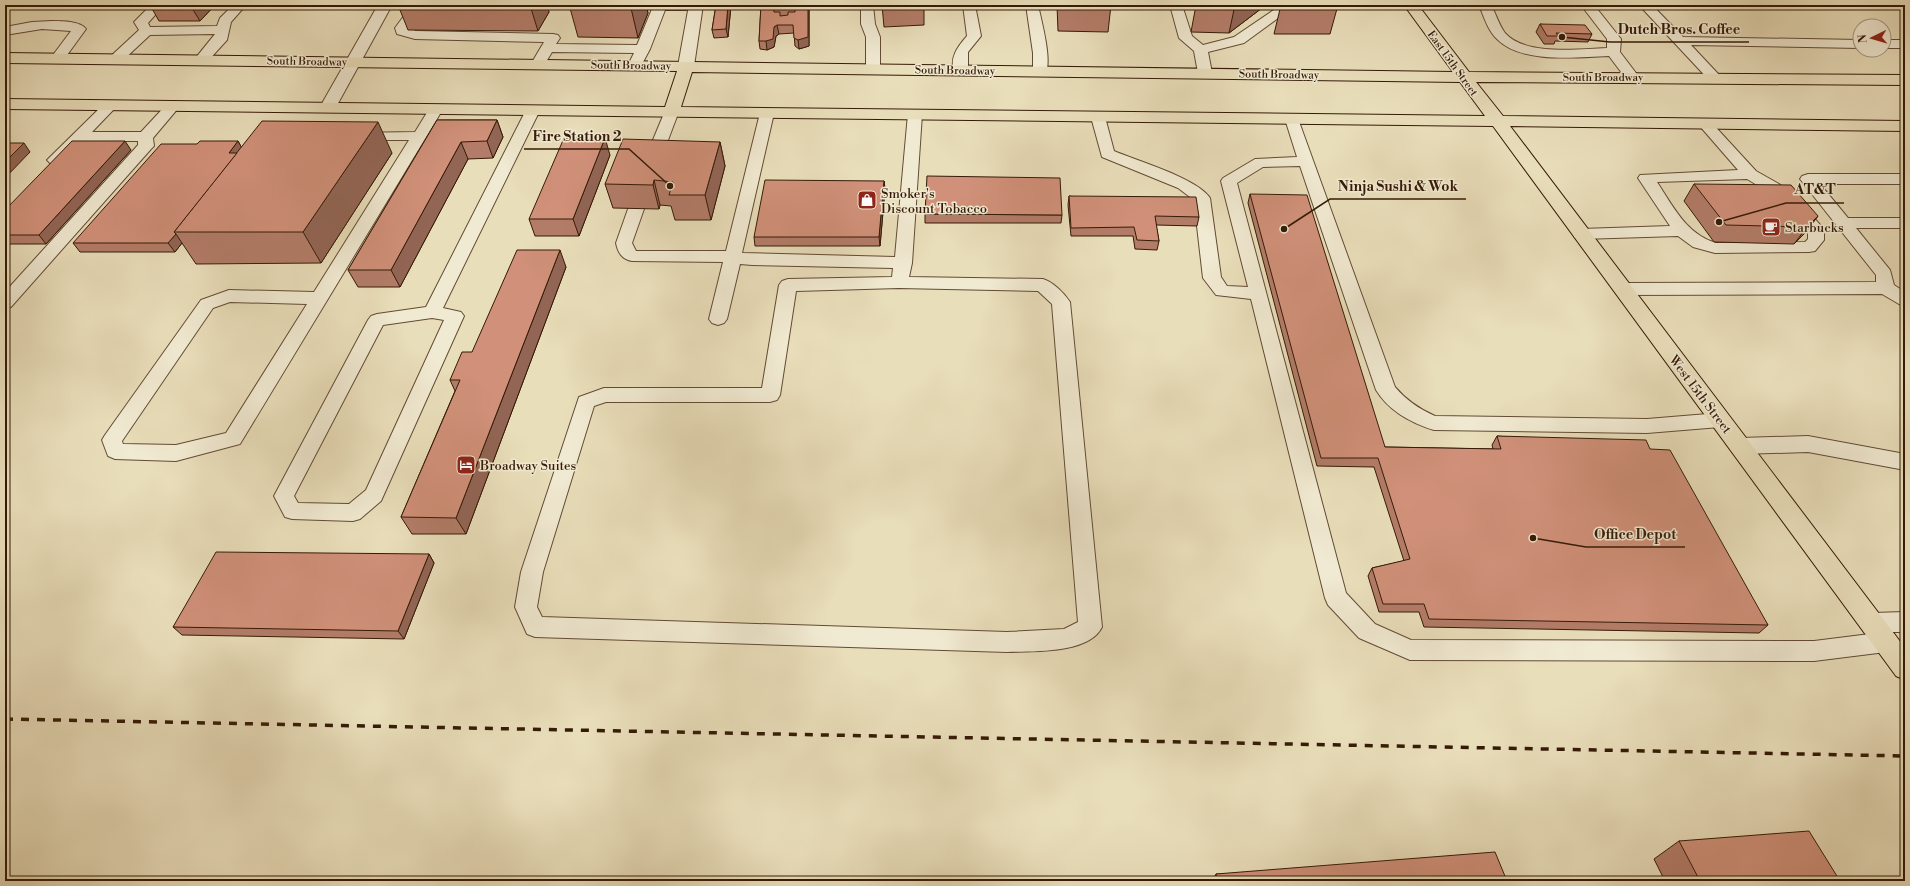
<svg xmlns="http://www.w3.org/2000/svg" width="1910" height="886" font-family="'Libre Bodoni',serif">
  <rect width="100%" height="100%" fill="#e9deba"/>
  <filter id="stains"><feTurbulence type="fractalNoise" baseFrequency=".005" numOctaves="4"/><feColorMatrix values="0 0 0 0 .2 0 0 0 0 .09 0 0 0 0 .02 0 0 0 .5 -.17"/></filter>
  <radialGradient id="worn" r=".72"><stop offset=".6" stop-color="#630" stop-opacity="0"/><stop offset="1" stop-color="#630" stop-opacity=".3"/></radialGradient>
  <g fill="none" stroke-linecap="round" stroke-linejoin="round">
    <g stroke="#624b34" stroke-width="2">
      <g id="service">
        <polygon points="151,5 164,5 148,23 150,27 217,26 220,18 233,5 246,5 231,22 227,40 206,63 196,63 194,60 215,34 150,35 121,62 111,62 109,59 111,56 139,30 134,22"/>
        <polygon points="412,5 424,5 409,28 416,31 553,34 558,35 560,38 556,44 637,45 652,9 595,9 589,5 702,6 696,10 665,10 650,49 642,64 632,64 630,61 634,53 552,52 543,67 533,67 531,64 544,42 415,39 397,34 395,28"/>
        <polygon points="861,5 873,5 875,24 880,37 880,68 878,71 868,71 866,68 866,37 861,24"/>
        <path d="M 963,5 L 975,5 L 981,36 L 968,52 L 968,70 L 966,73 L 956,73 C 947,60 959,45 967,36 Z"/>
        <path d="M 1026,5 L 1038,5 C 1041,19 1053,63 1045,74 L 1035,74 L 1033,71 L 1033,53 Z"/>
        <polygon points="1170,5 1182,5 1192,36 1203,45 1234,37 1281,5 1296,5 1244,43 1208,52 1212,73 1210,76 1200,76 1198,73 1194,51 1179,38"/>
        <path d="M 1479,5 L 1491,5 C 1496,14 1499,25 1505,33 C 1525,56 1579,49 1607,48 L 1607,39 L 1581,5 L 1594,5 L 1621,39 L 1620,52 L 1639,77 L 1637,80 L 1627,80 L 1609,56 C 1577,57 1523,64 1498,40 C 1488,31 1484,17 1479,5 Z"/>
        <polygon points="1639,5 1652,5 1683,37 1860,40 1860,48 1691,45 1722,78 1720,81 1710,81"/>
        <path d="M 52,21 C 62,21 80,21 86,29 L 62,62 L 52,62 L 50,59 L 71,31 L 42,29 L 5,35 L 5,27 L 32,22 Z"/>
        <rect x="1884" y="40" width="21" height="8"/>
        <path d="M 111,101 L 116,102 L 118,105 L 92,132 L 141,132 L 168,103 L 178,103 L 180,106 L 153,138 L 154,146 L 151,149 L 11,307 L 5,309 L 5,292 L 138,145 L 138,141 L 83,141 C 74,150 63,167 50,163 L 47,160 L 106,102 Z"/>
        <path d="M 436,105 L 441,106 L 443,109 L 240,444 L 176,461 L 115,459 L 108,456 L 102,440 L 105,435 L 201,300 L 229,290 L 314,292 L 409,140 L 356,140 L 351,139 L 349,136 L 351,133 L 415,132 L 431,106 ZM 230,302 L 307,304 L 226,433 L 176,445 L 123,444 L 122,441 L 213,308 Z"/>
        <path d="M 533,106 L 538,107 L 540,110 L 443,308 L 461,312 L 464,316 L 381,501 L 360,519 L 353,521 L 292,519 L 285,517 L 274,496 L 368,320 L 371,316 L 377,314 L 426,307 L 526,110 L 528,107 ZM 432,318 L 444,320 L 366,490 L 349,504 L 298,503 L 294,496 L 383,325 Z"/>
        <polygon points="672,107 677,108 679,111 659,164 656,167 646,167 643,164 665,111 667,108"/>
        <path d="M 767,109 L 772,110 L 774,113 L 742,253 L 895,257 L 908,114 L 910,111 L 920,111 L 922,114 L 912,263 L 909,277 L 1043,279 C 1053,282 1064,293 1070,302 L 1102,627 C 1089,654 1033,651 1007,652 L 535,637 L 527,634 L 515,607 L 521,572 L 579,397 L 604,388 L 762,388 L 779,285 L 782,281 L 788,279 L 892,277 L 893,268 L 752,265 L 740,264 L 727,319 L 724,323 L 718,325 L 712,323 L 709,319 L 723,262 L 632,261 C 622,259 618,253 616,243 L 628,209 L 630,206 L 636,204 L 642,206 L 644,209 L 632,243 L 636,251 L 726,251 L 760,113 L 762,110 ZM 899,288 L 1038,291 L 1052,304 L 1078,622 L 1064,629 L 1007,632 L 542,617 L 537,607 L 543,572 L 594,406 L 606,402 L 770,402 L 777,400 L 780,395 L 796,291 Z"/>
        <path d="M 1098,113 L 1103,114 L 1105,117 L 1114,151 C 1137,161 1197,178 1210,198 L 1221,277 L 1227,286 L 1248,287 L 1221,181 L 1223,178 L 1255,159 L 1297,157 L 1285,119 L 1287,116 L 1297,116 L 1395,387 C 1406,400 1419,409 1435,416 L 1647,419 L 1720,413 L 1727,415 L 1730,420 L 1727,425 L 1720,427 L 1647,433 L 1434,430 C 1411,423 1389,411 1376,390 L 1300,166 L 1263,167 L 1237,183 L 1346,593 L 1375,624 L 1411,640 L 1814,641 L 1878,633 L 1864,630 L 1861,623 L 1864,616 L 1872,613 L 1905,612 L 1905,632 L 1888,632 L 1894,635 L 1898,642 L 1894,649 L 1886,652 L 1814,661 L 1410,660 L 1359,638 L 1328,605 L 1325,598 L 1251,299 L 1216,295 L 1203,278 L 1194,200 L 1178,188 L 1102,157 L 1091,117 L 1093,114 Z"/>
        <path d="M 1705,120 L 1710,121 L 1756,171 L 1779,184 L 1799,201 L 1822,227 L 1824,231 L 1824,240 L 1815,251 L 1809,252 L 1715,253 L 1693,247 L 1678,236 L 1581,239 L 1575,238 L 1573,234 L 1575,230 L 1581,229 L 1670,226 L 1638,178 L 1640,175 L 1738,170 L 1698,124 L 1700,121 ZM 1747,179 C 1772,193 1789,210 1808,232 L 1808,239 L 1805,242 L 1716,243 C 1686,234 1673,206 1657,182 Z"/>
        <polygon points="1808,174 1905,174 1905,184 1820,184 1848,218 1905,218 1905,228 1856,228 1890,270 1894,285 1905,292 1905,306 1899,304 1882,294 1623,295 1617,293 1614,289 1617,285 1623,283 1876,282 1876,275 1800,179 1802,176"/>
        <polygon points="1808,436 1905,454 1905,470 1808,452 1740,454 1733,451 1730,446 1733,441 1740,438"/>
      </g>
    </g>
    <g stroke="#624b34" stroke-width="2">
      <g id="minor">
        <polygon points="378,5 392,5 336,107 334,110 328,112 322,110 320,107"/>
        <polygon points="689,5 703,5 694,66 691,69 681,69 678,66"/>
      </g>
    </g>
    <g stroke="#351a07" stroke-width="2">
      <path id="primary" d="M 1404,5 L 1418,5 L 1469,72 L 1905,75 L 1905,85 L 1476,82 L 1503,116 L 1905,121 L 1905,131 L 1510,126 L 1905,648 L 1905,680 L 1896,676 L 1493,126 L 5,109 L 5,99 L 665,107 L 677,71 L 5,63 L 5,53 L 1453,72 ZM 692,72 L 1460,82 L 1485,116 L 681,107 Z"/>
    </g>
    <use href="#service" fill="#f1ead2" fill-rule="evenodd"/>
    <use href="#minor" fill="#f1ead2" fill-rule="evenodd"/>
    <use href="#primary" fill="#e9deba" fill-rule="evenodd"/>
    <polyline stroke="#351a07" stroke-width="3.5" stroke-dasharray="8 8" stroke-linecap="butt" points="5,719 1905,756"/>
  </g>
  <g fill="#b37c68" stroke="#351a07">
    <polygon points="150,5 215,5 200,21 159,21"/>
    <polygon points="398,5 547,5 549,12 538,31 408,30"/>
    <polygon points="646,5 648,13 638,38 578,37 570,8"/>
    <polygon points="716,5 731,5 728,37 714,38 712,30"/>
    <polygon points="761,5 809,5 809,46 799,49 795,46 794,33 779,34 776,36 774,47 767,50 760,49 759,41"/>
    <polygon points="882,5 924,5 924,25 884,27"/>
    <polygon points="1057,5 1111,5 1108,32 1058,31"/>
    <polygon points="1196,5 1266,5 1229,33 1191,32"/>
    <polygon points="1281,5 1338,5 1330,34 1274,34"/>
    <polygon points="1540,24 1592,34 1588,42 1555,41 1554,44 1544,44 1536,32"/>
    <polygon points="437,120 497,120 503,137 493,158 468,159 400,287 358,287 348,270"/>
    <polygon points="238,141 241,147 392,153 321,263 196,264 182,243 175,252 80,252 73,243"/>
    <polygon points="720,142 725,166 711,220 675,220 671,206 660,205 659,209 613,208 605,184"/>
    <polygon points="131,150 46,244 5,244 5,210"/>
    <polygon points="610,155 579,236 535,236 529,219"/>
    <polygon points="884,181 885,189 880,246 755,246 754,237"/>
    <polygon points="1694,184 1818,216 1805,233 1794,244 1714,242 1684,201"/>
    <polygon points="1250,194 1385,447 1493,449 1492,445 1497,436 1650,449 1768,625 1759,633 1424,627 1419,612 1379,612 1368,576 1372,568 1404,561 1374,467 1317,466 1248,203"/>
    <polygon points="1069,196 1199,217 1197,226 1156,225 1159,241 1157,250 1135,249 1133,236 1071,236 1068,205"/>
    <polygon points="925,214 1062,215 1061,223 925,223"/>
    <polygon points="566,267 466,534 412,534 401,517 455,391 450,380 472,352"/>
    <polygon points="429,554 434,563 404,639 182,635 173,627"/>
    <polygon points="1679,841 1840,881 1665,881 1654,859"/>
    <polygon points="1216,874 1507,881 1212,881"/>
  </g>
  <g fill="#926555" stroke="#351a07">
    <polygon points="5,5 10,5 5,10"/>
    <polygon points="190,5 215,5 200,21"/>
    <polygon points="530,5 547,5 549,12 538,31"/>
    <polygon points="633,5 646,5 648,13 638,38 631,8"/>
    <polygon points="728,5 731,5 728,37 726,29"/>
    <polygon points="808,5 809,5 809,46 799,49 798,40"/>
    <polygon points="1235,5 1266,5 1229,33"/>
    <polygon points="777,25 779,34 776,36 774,47 767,50 766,41 774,27"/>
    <polygon points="497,120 503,137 493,158 487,141"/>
    <polygon points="378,122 392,153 321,263 303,232"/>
    <polygon points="605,138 610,155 579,236 573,219"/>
    <polygon points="125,141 131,150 46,244 39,235"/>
    <polygon points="238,141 243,150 233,160 229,153"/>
    <polygon points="461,142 468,159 400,287 391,270"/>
    <polygon points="720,142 725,166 711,220 705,195"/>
    <polygon points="24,143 30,152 5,178 5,162"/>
    <polygon points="654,180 660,205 659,209 653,185"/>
    <polygon points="884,181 885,189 880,246 879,237"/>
    <polygon points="1818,216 1805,233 1794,244 1807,227"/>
    <polygon points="176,234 182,243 175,252 168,243"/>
    <polygon points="560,250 566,267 466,534 456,518"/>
    <polygon points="429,554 434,563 404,639 398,631"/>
  </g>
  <g fill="#d09079" stroke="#351a07">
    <polygon points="571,5 633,5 631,8 570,8"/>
    <polygon points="716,5 728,5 726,29 712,30"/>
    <polygon points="761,5 773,5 774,12 780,12 780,16 788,15 788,12 795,12 795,5 808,5 808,37 798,40 794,38 793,25 777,25 774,27 773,39 766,41 759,41"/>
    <polygon points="1540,24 1585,25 1592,34 1556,33 1558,36 1547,36"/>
    <polygon points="437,120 497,120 487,141 461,142 391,270 348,270"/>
    <polygon points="262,121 378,122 303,232 174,232"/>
    <polygon points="564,138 605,138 573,219 529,219"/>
    <polygon points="623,139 720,142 705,195 669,195 673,182 654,180 653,185 605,184"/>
    <polygon points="72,141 125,141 39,235 5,235 5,210"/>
    <polygon points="200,141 238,141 229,153 237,153 174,232 176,234 168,243 73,243 161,144 197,144"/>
    <polygon points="5,143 24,143 5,162"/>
    <polygon points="927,176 1060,178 1062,215 925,214"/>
    <polygon points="765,180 884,181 879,237 754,237"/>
    <polygon points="1694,184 1791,185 1818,216 1807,227 1726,225"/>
    <polygon points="1250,194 1307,195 1385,447 1501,449 1497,436 1646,440 1650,449 1670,450 1768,625 1429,619 1424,604 1383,604 1372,568 1410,559 1378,458 1321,458"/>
    <polygon points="1069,196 1196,197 1199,217 1155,216 1159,241 1137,240 1134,227 1071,228"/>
    <polygon points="517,250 560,250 456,518 401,517 460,380 450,380 462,352 472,352"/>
    <polygon points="216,552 429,554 398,631 173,627"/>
    <polygon points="1809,831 1840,881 1700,881 1679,841"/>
    <polygon points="1495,852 1507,881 1217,881 1216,874"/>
    <polygon points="1128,878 1128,881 1101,881"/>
  </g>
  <defs>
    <g id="shop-square" transform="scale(1)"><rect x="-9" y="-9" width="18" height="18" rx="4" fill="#8f2418" stroke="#f1ead2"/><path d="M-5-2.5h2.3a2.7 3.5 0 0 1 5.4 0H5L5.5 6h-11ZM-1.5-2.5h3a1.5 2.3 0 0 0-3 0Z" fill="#fff"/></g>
    <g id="cafe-square" transform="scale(1)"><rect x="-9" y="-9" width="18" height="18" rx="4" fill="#8f2418" stroke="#f1ead2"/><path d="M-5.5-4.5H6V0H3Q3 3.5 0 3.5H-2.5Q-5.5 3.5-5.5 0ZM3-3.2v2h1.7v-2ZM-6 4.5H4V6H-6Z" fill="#fff"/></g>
    <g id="hotel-square" transform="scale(1)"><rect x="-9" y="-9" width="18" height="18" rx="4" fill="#8f2418" stroke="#f1ead2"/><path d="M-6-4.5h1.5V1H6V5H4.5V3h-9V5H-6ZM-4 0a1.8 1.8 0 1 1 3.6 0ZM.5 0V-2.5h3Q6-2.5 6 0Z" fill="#fff"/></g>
  </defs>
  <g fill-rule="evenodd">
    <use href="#shop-square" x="867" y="200"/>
    <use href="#cafe-square" x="1771" y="227"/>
    <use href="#hotel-square" x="466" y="465"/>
  </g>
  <g text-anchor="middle" stroke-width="3" stroke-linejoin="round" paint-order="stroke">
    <g font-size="11" fill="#351a07" stroke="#f1ead2">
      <text transform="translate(307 61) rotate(1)" y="4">South Broadway</text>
      <text transform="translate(1453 63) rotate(54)" y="4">East 15th Street</text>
      <text transform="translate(631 65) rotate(1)" y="4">South Broadway</text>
      <text transform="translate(955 70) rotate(1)" y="4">South Broadway</text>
      <text transform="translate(1279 74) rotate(1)" y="4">South Broadway</text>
      <text x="1603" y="81">South Broadway</text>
    </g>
    <g font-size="13" fill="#351a07" stroke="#f1ead2" text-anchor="start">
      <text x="881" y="198">Smoker's<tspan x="881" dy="15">Discount Tobacco</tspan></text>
      <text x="1785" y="232">Starbucks</text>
      <text x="480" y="470">Broadway Suites</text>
    </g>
    <g font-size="13" fill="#351a07" stroke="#f1ead2">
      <text transform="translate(1701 394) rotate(53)" y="5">West 15th Street</text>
    </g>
  </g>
  <path fill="none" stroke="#351a07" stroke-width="1.5" d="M1562 37L1610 42H1749M670 186L629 149H524M1284 229L1330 199H1466M1719 222L1786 203H1844M1533 538L1586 547H1685"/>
  <g fill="#351a07" stroke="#f1ead2" stroke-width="1.5">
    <circle cx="1562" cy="37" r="4"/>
    <circle cx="670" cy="186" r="4"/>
    <circle cx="1284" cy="229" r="4"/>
    <circle cx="1719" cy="222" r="4"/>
    <circle cx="1533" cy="538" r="4"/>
  </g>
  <g font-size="14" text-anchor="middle" font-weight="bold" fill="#351a07" stroke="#f1ead2" stroke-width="3" stroke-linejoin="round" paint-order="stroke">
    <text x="1679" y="34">Dutch Bros. Coffee</text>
    <text x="577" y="141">Fire Station 2</text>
    <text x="1398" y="191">Ninja Sushi &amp; Wok</text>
    <text x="1815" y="194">AT&amp;T</text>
    <text x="1635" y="539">Office Depot</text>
  </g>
  <rect width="1910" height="886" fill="none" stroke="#e9deba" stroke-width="20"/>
  <rect x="6" y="6" width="1898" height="874" fill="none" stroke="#351a07" stroke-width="2"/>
  <rect x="10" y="10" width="1890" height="866" fill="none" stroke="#351a07"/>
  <g transform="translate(1872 38) rotate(265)"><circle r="19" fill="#f1ead2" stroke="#a69781"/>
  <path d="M0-3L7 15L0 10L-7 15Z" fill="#8f2418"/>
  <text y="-6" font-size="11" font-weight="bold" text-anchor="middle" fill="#351a07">N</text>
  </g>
  <rect width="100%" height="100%" filter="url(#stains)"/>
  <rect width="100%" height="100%" fill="url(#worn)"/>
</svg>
